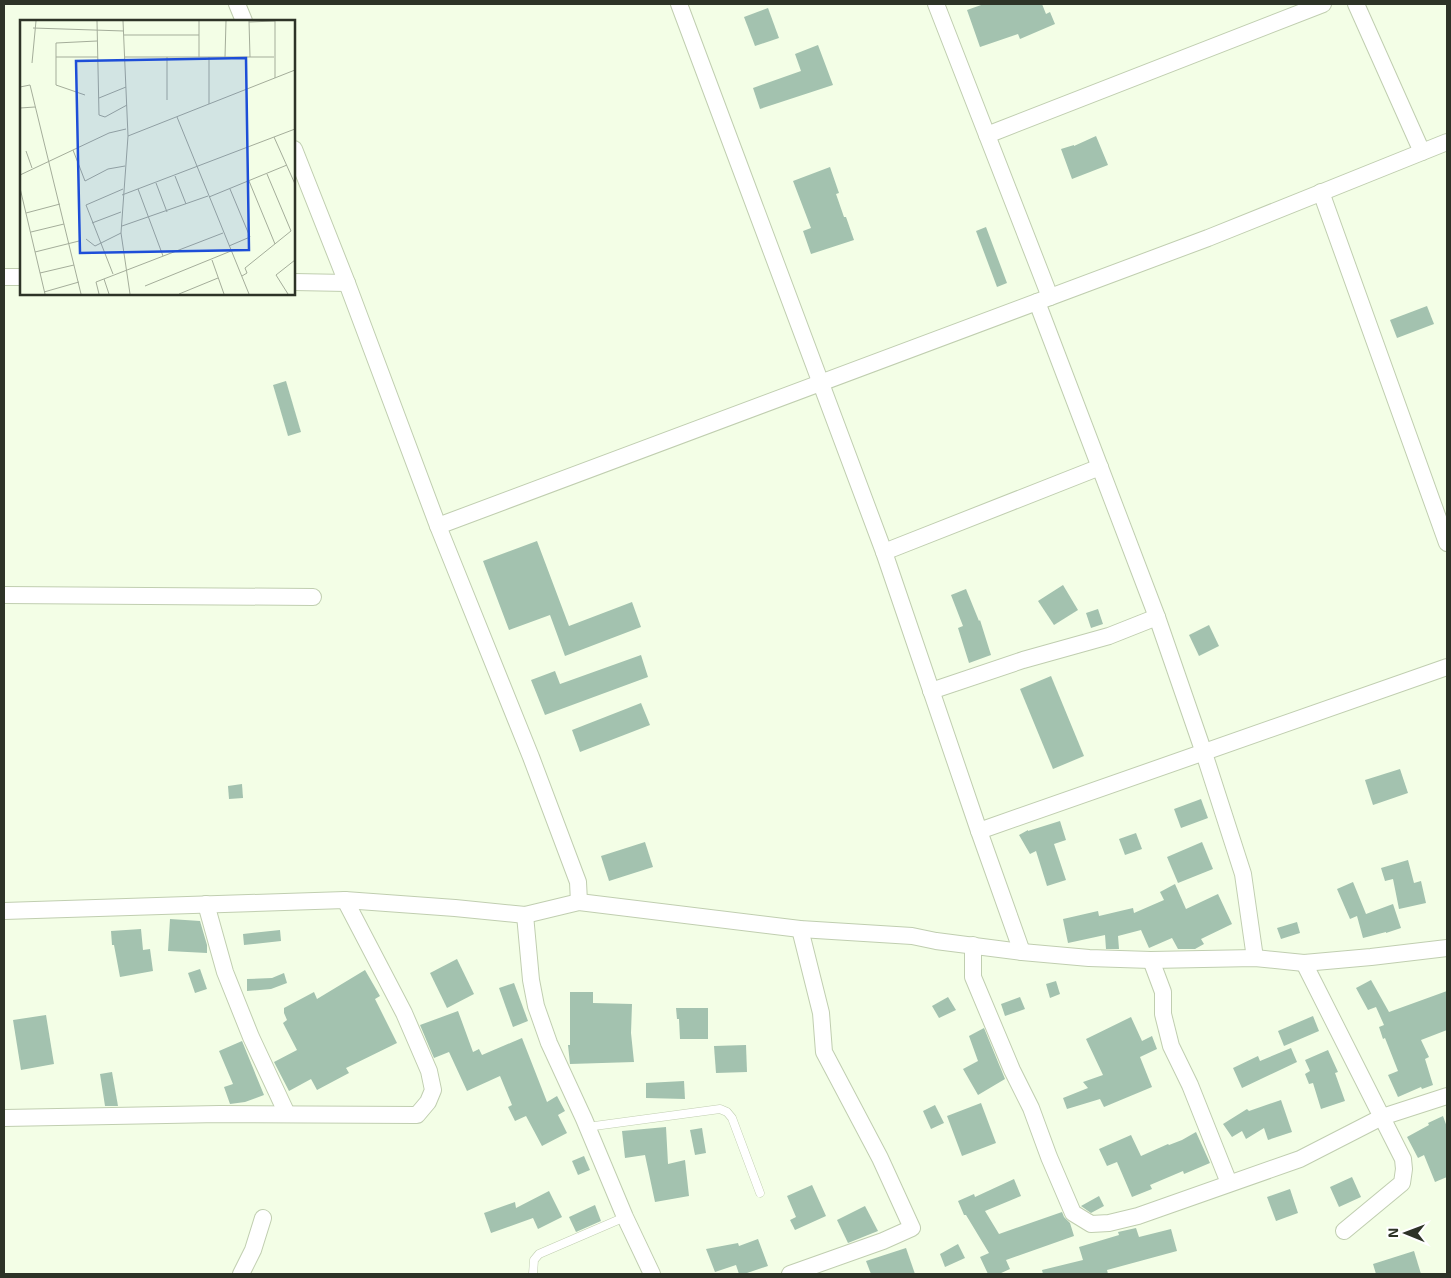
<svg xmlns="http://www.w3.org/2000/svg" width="1451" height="1278" font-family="'Exo 2',sans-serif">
  <rect width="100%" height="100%" fill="#f3fee6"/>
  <g fill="#a3c2af">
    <polygon points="984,4 1042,4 1046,14 1050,12 1055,24 1020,39 1018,34 980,47 967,10"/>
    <polygon points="768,8 779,38 755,46 744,17"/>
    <polygon points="818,45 833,85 760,109 753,88 801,71 795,54"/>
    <polygon points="1096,136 1108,165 1072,179 1061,149 1074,145 1074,146"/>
    <polygon points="830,167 839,193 836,194 844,217 846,217 854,240 811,254 803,231 811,228 793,181"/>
    <polygon points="986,227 1007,283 997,287 976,231"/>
    <polygon points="1427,306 1434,324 1397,338 1390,320"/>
    <polygon points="286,381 301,432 288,436 273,385"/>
    <polygon points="537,541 569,626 632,602 641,627 565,656 550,615 509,630 483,561"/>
    <polygon points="1063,585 1078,610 1054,625 1038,601"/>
    <polygon points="966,589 979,621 980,620 991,655 969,663 958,628 963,626 951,595"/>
    <polygon points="1098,609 1103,624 1091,628 1086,613"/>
    <polygon points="1209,625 1219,646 1199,656 1189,635"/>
    <polygon points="641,655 648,677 545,715 531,680 555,671 560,684"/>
    <polygon points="1051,676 1084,756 1053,769 1020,689"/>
    <polygon points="641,703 650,725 580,752 572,730"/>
    <polygon points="1400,769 1408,793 1373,805 1365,780"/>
    <polygon points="242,784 243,798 229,799 228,786"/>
    <polygon points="1201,799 1208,818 1181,828 1174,809"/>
    <polygon points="1060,821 1066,840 1054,844 1066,880 1047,886 1036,851 1030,854 1019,835 1028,830 1028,831"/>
    <polygon points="1136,833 1142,849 1125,855 1119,839"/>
    <polygon points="645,842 653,867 609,881 601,856"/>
    <polygon points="1202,842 1213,869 1178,883 1167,857"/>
    <polygon points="1408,860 1414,883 1421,881 1426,903 1399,909 1393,879 1385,881 1381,868"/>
    <polygon points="1353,882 1366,914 1393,904 1401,928 1386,933 1386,932 1363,938 1357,916 1350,919 1337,889"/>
    <polygon points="1175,884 1186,909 1218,894 1232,924 1201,939 1204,944 1195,949 1178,949 1172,938 1149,948 1141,930 1118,936 1119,949 1106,949 1105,935 1068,943 1063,919 1098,911 1099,916 1133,908 1134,913 1164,900 1160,892"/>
    <polygon points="170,919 200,921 207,945 207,953 168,951"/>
    <polygon points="1297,922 1300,933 1281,939 1277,928"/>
    <polygon points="141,929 143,950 150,949 153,971 120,977 114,945 112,945 111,931"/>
    <polygon points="280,930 281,941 244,945 243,934"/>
    <polygon points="457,959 474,994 447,1008 430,973"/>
    <polygon points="200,969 207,989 195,993 188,973"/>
    <polygon points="365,970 380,996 375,999 397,1043 346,1068 349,1073 317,1090 311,1079 289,1091 274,1062 297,1050 283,1023 287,1020 284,1013 284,1008 314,992 317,999"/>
    <polygon points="284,973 287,983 271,989 247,991 247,979 272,978"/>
    <polygon points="1371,980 1389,1012 1447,991 1447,1030 1421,1040 1429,1057 1425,1059 1433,1085 1422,1089 1421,1087 1398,1097 1388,1075 1398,1071 1385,1038 1383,1039 1379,1027 1384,1025 1376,1007 1368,1010 1356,988"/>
    <polygon points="1056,981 1060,994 1050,998 1046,984"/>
    <polygon points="514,983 528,1021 513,1027 499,988"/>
    <polygon points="570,992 593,992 593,1003 632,1004 631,1033 634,1062 570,1064 568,1045 570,1045"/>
    <polygon points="948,997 956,1010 939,1018 932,1006"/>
    <polygon points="1020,997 1025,1009 1005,1016 1001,1004"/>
    <polygon points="676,1008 708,1008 708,1039 680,1039 679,1019 677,1019"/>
    <polygon points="458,1011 473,1052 479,1049 482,1055 522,1038 547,1102 557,1096 565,1111 558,1115 567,1133 542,1146 526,1116 515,1121 508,1107 512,1105 500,1076 467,1091 449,1052 434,1058 420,1025"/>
    <polygon points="46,1015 54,1064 21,1070 13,1020"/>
    <polygon points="1313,1016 1319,1031 1284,1046 1278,1031"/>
    <polygon points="1131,1017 1142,1041 1152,1036 1157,1049 1140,1057 1152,1087 1104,1107 1100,1099 1067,1109 1063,1098 1088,1088 1083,1082 1103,1075 1086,1039"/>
    <polygon points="984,1028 1005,1079 978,1095 963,1069 978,1061 969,1036"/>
    <polygon points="242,1041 264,1095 245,1102 230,1104 224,1087 233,1084 219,1051"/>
    <polygon points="746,1045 747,1072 716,1073 714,1046"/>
    <polygon points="1291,1048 1297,1062 1242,1088 1233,1068 1258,1056 1260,1061"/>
    <polygon points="1328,1050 1338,1072 1335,1073 1345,1101 1321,1109 1313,1083 1309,1084 1305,1074 1310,1071 1305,1060"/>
    <polygon points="112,1072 118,1106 105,1106 100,1074"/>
    <polygon points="684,1081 685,1099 646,1098 646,1083"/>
    <polygon points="1281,1100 1292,1132 1268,1140 1264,1128 1246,1139 1242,1131 1232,1137 1223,1124 1247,1109 1249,1111"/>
    <polygon points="981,1103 996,1143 962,1156 947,1116"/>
    <polygon points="935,1105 944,1123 931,1129 923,1111"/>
    <polygon points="1443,1116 1447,1127 1447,1177 1435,1182 1424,1155 1418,1158 1407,1137 1429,1125 1428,1123"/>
    <polygon points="666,1127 668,1164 685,1160 689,1196 655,1202 645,1155 625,1158 622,1131"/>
    <polygon points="702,1128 706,1153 695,1155 690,1130"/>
    <polygon points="1196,1132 1210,1163 1184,1174 1183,1171 1150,1185 1152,1189 1132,1197 1117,1162 1107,1166 1099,1149 1131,1135 1141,1156 1168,1144 1169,1145 1182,1140"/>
    <polygon points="584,1156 590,1170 578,1175 572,1161"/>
    <polygon points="1352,1177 1361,1197 1339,1207 1330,1187"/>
    <polygon points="1014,1179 1021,1196 985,1211 999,1234 1062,1212 1064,1217 1070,1223 1074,1236 1006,1260 1010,1269 999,1274 988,1274 980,1257 989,1253 966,1215 964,1215 958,1201 974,1194 975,1197"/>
    <polygon points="812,1185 826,1216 795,1230 790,1220 796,1217 787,1196"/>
    <polygon points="1290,1189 1298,1213 1276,1221 1267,1197"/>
    <polygon points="549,1191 562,1217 538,1229 533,1218 491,1233 484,1213 515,1202 516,1208"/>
    <polygon points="1099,1196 1104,1206 1091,1213 1081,1206"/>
    <polygon points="595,1205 601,1221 576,1232 569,1217"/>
    <polygon points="865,1206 878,1231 848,1243 837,1220"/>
    <polygon points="1136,1228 1139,1237 1171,1229 1177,1251 1107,1270 1108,1274 1043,1274 1042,1270 1083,1260 1079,1247 1119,1235 1118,1232"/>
    <polygon points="758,1239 768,1266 744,1274 739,1274 736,1265 715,1272 706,1249 738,1243 739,1246"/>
    <polygon points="958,1244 965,1258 945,1267 940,1254"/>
    <polygon points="906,1248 915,1274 871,1274 866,1261"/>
    <polygon points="1414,1251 1421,1274 1376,1274 1373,1264"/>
  </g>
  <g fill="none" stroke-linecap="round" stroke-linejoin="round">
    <g stroke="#c0ceb0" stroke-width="9">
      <g id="lane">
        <polyline points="587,1127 720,1109 727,1112 732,1118 760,1193"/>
        <polyline points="533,1274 534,1260 539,1254 625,1217"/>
      </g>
    </g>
    <g stroke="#c0ceb0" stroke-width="18">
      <g id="street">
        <polyline points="237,4 244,21"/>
        <polyline points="679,4 884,552 979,831 1022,952"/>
        <polyline points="936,4 1050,297"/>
        <polyline points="1356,4 1422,152"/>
        <polyline points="987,135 1323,4"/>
        <polyline points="294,149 347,283 438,526 531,757 578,882 579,902"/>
        <polyline points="1321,192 1447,543"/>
        <polyline points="4,277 21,277"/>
        <polyline points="294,282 347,283"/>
        <polyline points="1037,302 1157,617 1204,753 1243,874 1255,958"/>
        <polyline points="438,526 1208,238 1447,142"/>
        <polyline points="884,552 1100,467"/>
        <polyline points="4,595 313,597"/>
        <polyline points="931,691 1023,660 1109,636 1157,617"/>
        <polyline points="979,831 1447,667"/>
        <polyline points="206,904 225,972 251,1037 287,1114"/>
        <polyline points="4,911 345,900 455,908 525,915 579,902 800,929 912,936 936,941 1022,952 1089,958 1151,960 1255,958 1304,963 1371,957 1447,948"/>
        <polyline points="525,915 531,980 536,1006 549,1043 584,1119 625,1217 652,1274"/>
        <polyline points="973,945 973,977 1012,1070 1031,1108 1049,1157 1073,1213 1091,1224 1109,1223 1138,1216 1300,1159 1382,1117 1447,1096"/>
        <polyline points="1151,960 1163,992 1163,1014 1171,1046 1190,1085 1229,1183"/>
        <polyline points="1304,963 1403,1159 1404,1169 1402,1183 1344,1231"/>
        <polyline points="4,1118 220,1114 417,1115 428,1102 433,1090 429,1071 404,1013 345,900"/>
        <polyline points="241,1274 253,1250 263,1218"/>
        <polyline points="790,1274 883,1241 912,1228 880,1158 824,1052 821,1013 800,929"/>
      </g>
    </g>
    <use href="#lane" stroke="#fff" stroke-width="8"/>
    <use href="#street" stroke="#fff" stroke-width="16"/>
  </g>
  <g transform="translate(20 20)">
    <rect width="275" height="275" fill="#f3fee6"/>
    <path fill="none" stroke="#a4ad9a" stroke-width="1" d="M 77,1 L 79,95 L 85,97 L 107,85M 103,1 L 108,116 L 101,213 L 110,274M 179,1 L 179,37M 229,1 L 230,37M 255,1 L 255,58M 229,2 L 255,1M 13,8 L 104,11M 104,15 L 179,15M 36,37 L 78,37M 105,37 L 254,37M 147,37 L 147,80M 205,37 L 206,1M 12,43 L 16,1M 0,67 L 10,65 L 11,69 L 61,274M 65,75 L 36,65 L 36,23 L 77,21M 79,78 L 106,67M 189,84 L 189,37M 0,88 L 15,87M 157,97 L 229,274M 108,116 L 275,50M 254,117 L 275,164M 53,130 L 65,161 L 88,149 L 105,146M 6,131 L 12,148M 0,155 L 89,113 L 106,109M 155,156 L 166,184M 229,161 L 255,224M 136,163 L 147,192M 0,168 L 25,274M 118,169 L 143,236M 102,175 L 275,109M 189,177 L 267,145M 6,193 L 40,184M 72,203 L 101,192M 102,206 L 188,176M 11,212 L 44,204M 66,219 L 75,226 L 101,213M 209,226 L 230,217 L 210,169M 15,232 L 59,221M 192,240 L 204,274M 20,253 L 54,245M 93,254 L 66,185 L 103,169M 222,256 L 227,253 L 225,248 L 271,211 L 247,154M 84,259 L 89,274M 125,266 L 211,231M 24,272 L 59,262M 79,274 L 76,262 L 203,213M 159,274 L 198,258M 268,274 L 256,255 L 275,240"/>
    <path fill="#1d4ed8" fill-opacity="0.15" stroke="#1d4ed8" stroke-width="2.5" d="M 226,38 L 229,230 L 60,233 L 56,41 Z"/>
    <rect width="275" height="275" fill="none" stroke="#2d3327" stroke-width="2.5"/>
  </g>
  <rect width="1451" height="1278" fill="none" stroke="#2d3327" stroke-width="10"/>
  <g transform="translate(1406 1233) rotate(271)" stroke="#ffffff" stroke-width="4" paint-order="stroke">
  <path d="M0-4L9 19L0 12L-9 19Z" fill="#2d3327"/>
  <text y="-8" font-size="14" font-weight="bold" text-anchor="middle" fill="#2d3327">N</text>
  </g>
</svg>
